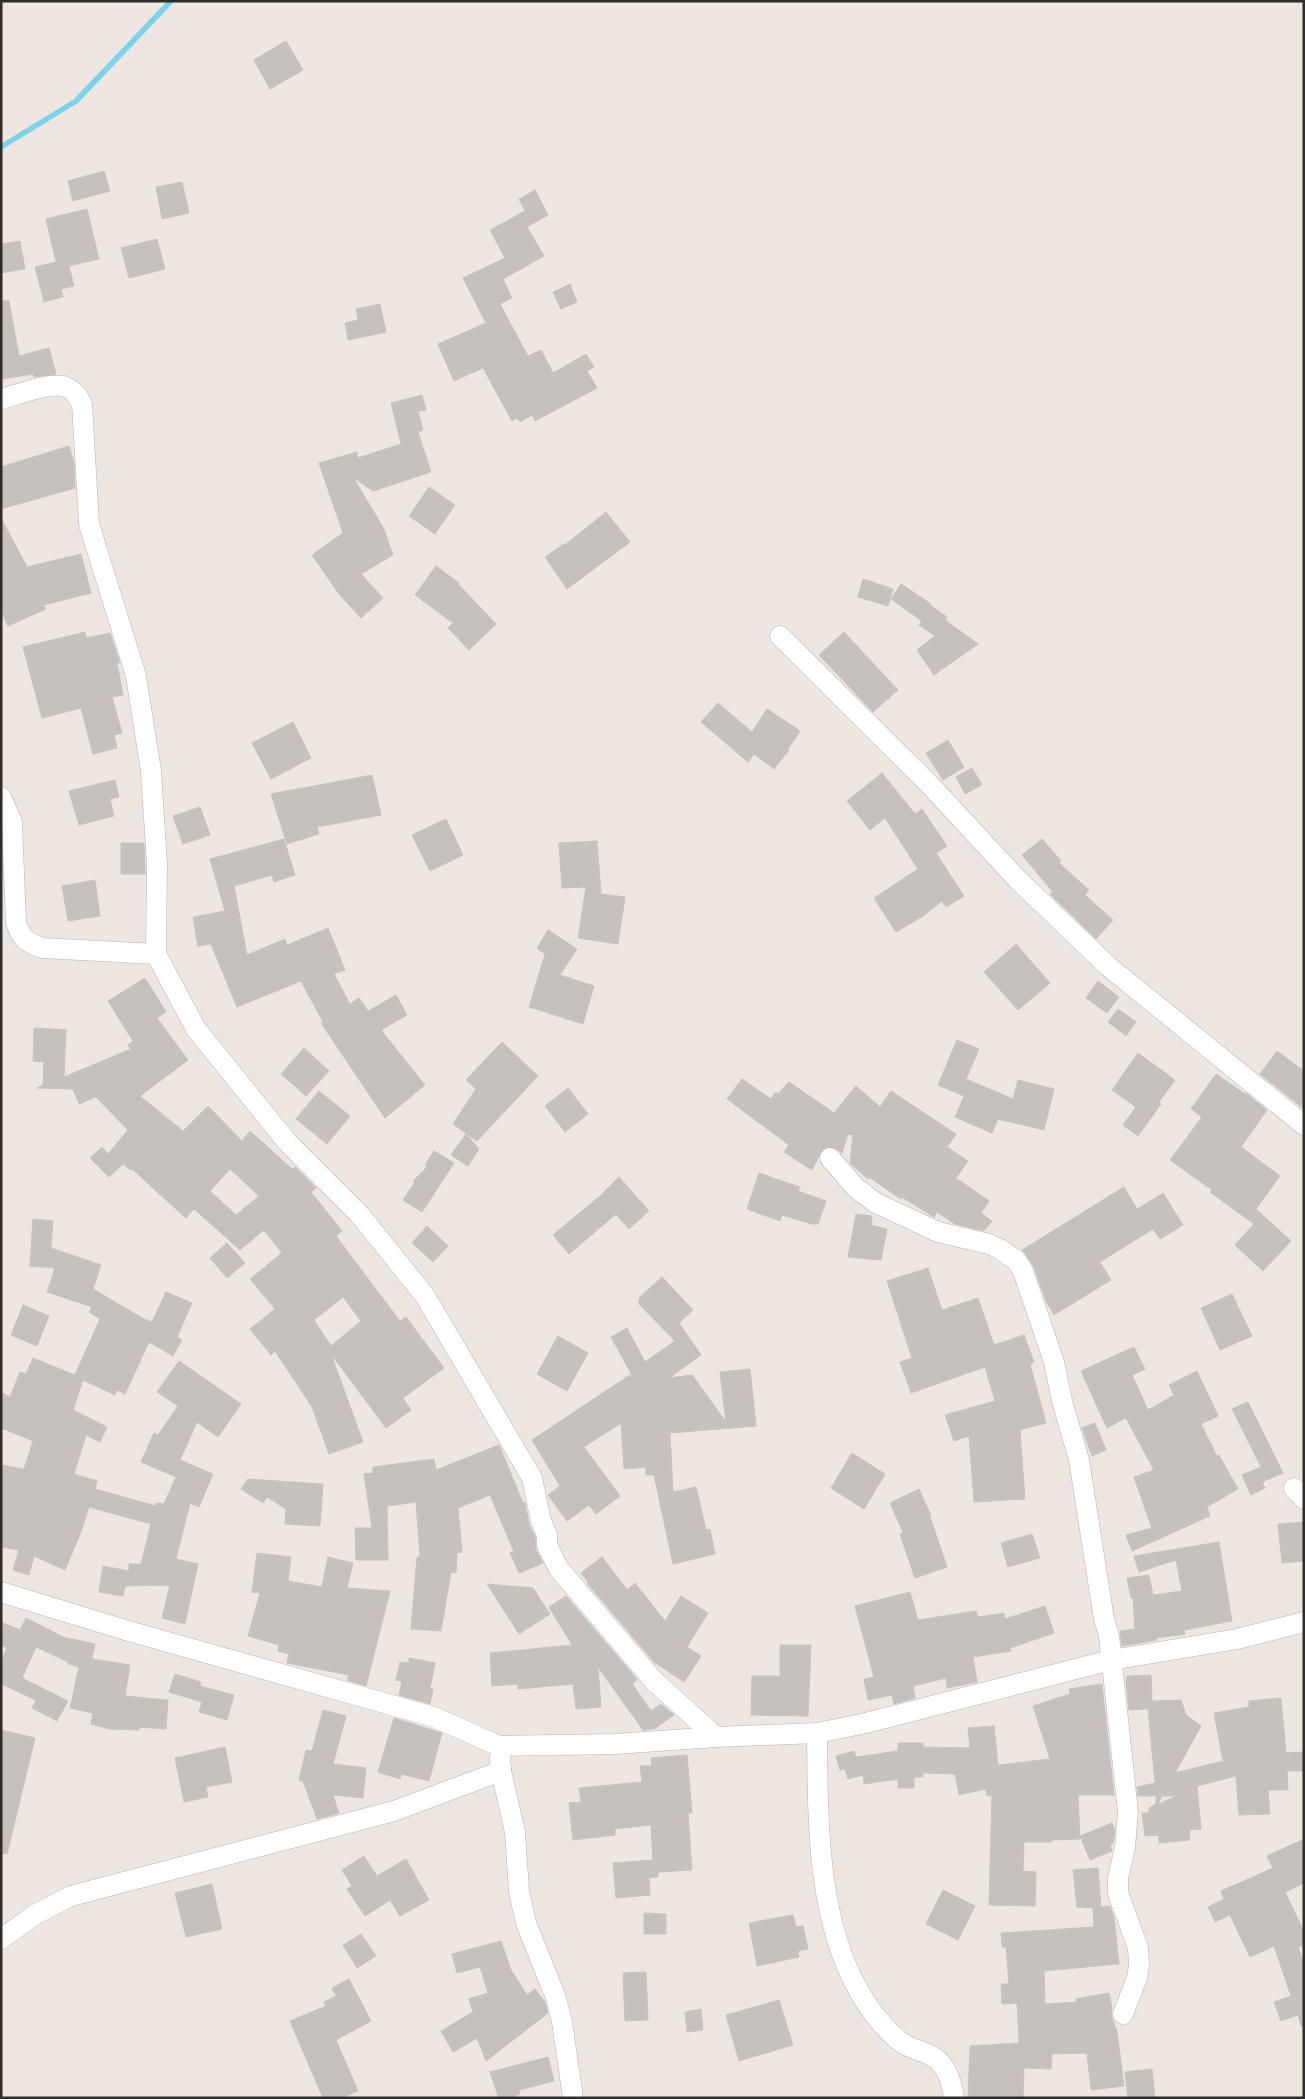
<svg xmlns="http://www.w3.org/2000/svg" width="1305" height="2099" font-family="Quicksand,sans-serif">
  <rect width="100%" height="100%" fill="#eee7e1"/>
  <g fill="none" stroke-linecap="round" stroke-linejoin="round">
    <polyline stroke="#7cd2e8" stroke-width="5.5" points="1,147 76,101 171,1"/>
  </g>
  <g fill="#c6c1bd" stroke="#c9c3ba" fill-rule="evenodd">
    <polygon points="286,41 303,70 270,89 254,60"/>
    <polygon points="104,171 110,191 73,201 68,181"/>
    <polygon points="182,182 189,213 162,219 156,187"/>
    <polygon points="535,190 548,215 527,227 544,256 503,279 512,298 500,304 528,356 541,350 553,373 586,354 594,367 587,371 597,388 535,421 532,415 520,422 517,418 512,421 483,368 454,381 438,344 486,323 463,278 505,258 490,230 525,211 519,199"/>
    <polygon points="87,209 99,259 69,266 74,286 61,289 63,297 44,302 35,267 56,262 46,219"/>
    <polygon points="157,239 165,269 129,278 121,248"/>
    <polygon points="20,241 25,269 1,273 1,244"/>
    <polygon points="570,284 577,302 561,309 553,292"/>
    <polygon points="1,301 9,301 19,356 49,348 56,374 34,377 33,374 1,379"/>
    <polygon points="380,304 386,332 348,340 345,323 358,320 356,309"/>
    <polygon points="422,395 426,410 418,411 423,430 418,432 431,472 373,491 353,477 384,529 393,555 361,574 383,598 361,618 339,594 312,555 343,533 319,463 357,452 358,458 401,444 391,403"/>
    <polygon points="69,446 74,463 75,488 1,509 1,467"/>
    <polygon points="429,487 455,505 435,534 409,516"/>
    <polygon points="606,512 630,542 567,589 545,557 564,544 565,545"/>
    <polygon points="1,518 27,567 81,554 91,593 44,605 46,609 8,626 1,611"/>
    <polygon points="436,566 459,583 458,584 496,624 469,650 448,628 453,623 415,595"/>
    <polygon points="863,579 893,589 888,606 858,597"/>
    <polygon points="901,584 931,604 930,605 947,617 945,620 978,644 934,675 917,650 935,636 919,625 922,621 891,599"/>
    <polygon points="85,632 86,638 110,633 120,663 117,663 123,695 112,697 122,733 114,735 117,748 93,754 81,708 42,718 23,647"/>
    <polygon points="844,632 898,690 873,712 819,655"/>
    <polygon points="718,703 752,732 767,709 800,731 788,749 789,750 774,769 754,754 748,762 701,722"/>
    <polygon points="293,722 311,758 271,779 252,743"/>
    <polygon points="948,740 964,767 943,780 926,753"/>
    <polygon points="972,768 982,785 965,794 956,777"/>
    <polygon points="882,773 915,814 922,809 947,846 936,853 964,896 946,907 942,901 923,916 896,932 874,898 918,869 885,818 870,830 847,801"/>
    <polygon points="372,775 381,815 317,827 319,834 287,844 271,794"/>
    <polygon points="115,780 119,797 110,799 114,816 79,825 69,791"/>
    <polygon points="200,807 210,835 183,844 173,816"/>
    <polygon points="446,819 463,855 430,871 412,835"/>
    <polygon points="284,839 295,875 274,882 272,875 234,886 247,955 285,939 287,945 328,928 345,970 334,974 350,1004 359,998 368,1011 396,995 407,1015 381,1030 425,1085 385,1118 321,1023 323,1022 301,981 237,1007 211,944 198,946 193,917 225,911 210,859"/>
    <polygon points="1042,839 1061,861 1059,863 1089,890 1085,895 1113,920 1096,939 1050,894 1053,892 1022,855"/>
    <polygon points="597,841 601,894 625,897 618,944 578,938 586,887 562,888 559,843"/>
    <polygon points="121,843 144,843 145,874 121,874"/>
    <polygon points="95,880 100,916 68,921 62,886"/>
    <polygon points="548,930 577,949 560,975 594,986 583,1024 529,1007 545,954 537,948"/>
    <polygon points="1016,944 1050,983 1018,1010 984,972"/>
    <path d="M 145,978 L 166,1012 L 157,1018 L 188,1060 L 140,1096 L 183,1131 L 208,1106 L 242,1141 L 250,1131 L 292,1169 L 295,1167 L 316,1188 L 311,1192 L 342,1231 L 336,1236 L 381,1296 L 400,1321 L 406,1317 L 444,1368 L 403,1398 L 411,1410 L 386,1428 L 331,1354 L 363,1442 L 329,1454 L 312,1407 L 275,1351 L 271,1355 L 250,1329 L 275,1309 L 250,1279 L 282,1253 L 264,1230 L 240,1250 L 194,1209 L 186,1218 L 132,1169 L 130,1170 L 123,1164 L 109,1177 L 90,1158 L 102,1147 L 108,1154 L 128,1130 L 96,1097 L 79,1104 L 73,1089 L 37,1088 L 43,1085 L 44,1062 L 33,1061 L 34,1028 L 66,1030 L 64,1077 L 131,1049 L 128,1045 L 133,1041 L 108,1001 ZM 230,1169 L 259,1196 L 236,1215 L 210,1191 ZM 343,1297 L 361,1321 L 331,1346 L 314,1320 Z"/>
    <polygon points="1098,981 1119,997 1107,1013 1086,998"/>
    <polygon points="1118,1009 1136,1022 1126,1036 1108,1022"/>
    <polygon points="957,1040 979,1049 966,1079 1013,1099 1018,1080 1054,1089 1044,1130 998,1119 992,1133 955,1117 964,1096 938,1085"/>
    <polygon points="502,1042 538,1076 477,1141 453,1124 476,1089 466,1080"/>
    <polygon points="304,1048 329,1071 306,1096 281,1074"/>
    <polygon points="1277,1051 1304,1071 1304,1109 1260,1074"/>
    <polygon points="1138,1053 1175,1080 1159,1102 1161,1104 1138,1136 1123,1125 1136,1107 1112,1090"/>
    <polygon points="1216,1074 1245,1094 1246,1093 1267,1110 1241,1147 1280,1176 1256,1209 1291,1241 1263,1271 1235,1245 1254,1224 1210,1192 1212,1190 1170,1160 1202,1117 1191,1109"/>
    <polygon points="742,1079 771,1099 776,1092 778,1094 789,1082 834,1113 856,1086 880,1107 891,1091 956,1134 947,1147 968,1161 956,1178 989,1201 981,1213 992,1221 984,1231 955,1224 937,1212 934,1217 902,1197 901,1199 869,1177 868,1179 850,1163 853,1135 848,1134 842,1153 833,1147 823,1149 812,1170 784,1152 789,1145 727,1099"/>
    <polygon points="568,1088 588,1114 565,1132 545,1106"/>
    <polygon points="319,1091 350,1116 327,1144 296,1119"/>
    <polygon points="466,1134 479,1149 468,1166 451,1155"/>
    <polygon points="434,1151 454,1163 422,1212 403,1200 415,1182 413,1181 427,1167 425,1165"/>
    <polygon points="759,1173 800,1187 798,1191 826,1201 818,1224 812,1224 782,1215 780,1221 747,1209"/>
    <polygon points="619,1177 649,1211 629,1229 616,1214 569,1254 553,1235 600,1196"/>
    <polygon points="1124,1187 1137,1209 1163,1193 1183,1225 1160,1239 1153,1229 1100,1262 1111,1280 1054,1315 1046,1301 1033,1265 1022,1250"/>
    <polygon points="856,1214 872,1216 871,1225 887,1229 881,1260 848,1257"/>
    <polygon points="33,1219 53,1221 51,1248 101,1265 93,1289 144,1319 152,1322 166,1292 192,1303 177,1337 182,1340 173,1356 149,1342 125,1394 117,1390 115,1395 83,1380 73,1410 107,1427 100,1442 86,1435 74,1474 97,1481 95,1489 156,1506 156,1503 164,1504 176,1477 141,1462 154,1433 158,1435 178,1406 157,1392 179,1361 241,1404 218,1437 197,1422 180,1460 213,1474 199,1507 190,1503 176,1559 198,1564 185,1624 162,1618 170,1585 125,1586 123,1596 99,1592 103,1566 129,1571 129,1564 141,1564 151,1524 89,1507 81,1532 65,1570 34,1556 29,1575 13,1570 19,1550 1,1547 1,1465 24,1469 33,1441 1,1428 1,1392 10,1397 20,1372 26,1374 33,1358 75,1375 100,1319 89,1312 92,1307 47,1292 55,1268 30,1266"/>
    <polygon points="427,1226 448,1246 433,1262 412,1243"/>
    <polygon points="227,1243 245,1263 227,1278 210,1258"/>
    <polygon points="928,1268 942,1310 978,1298 994,1345 1024,1335 1034,1362 1030,1364 1046,1423 1020,1430 1025,1499 974,1502 969,1436 954,1441 945,1415 995,1401 985,1367 911,1393 900,1362 912,1358 887,1281"/>
    <polygon points="662,1277 693,1310 679,1323 701,1355 669,1378 692,1375 726,1422 720,1372 750,1369 756,1426 670,1433 673,1492 696,1487 706,1530 710,1529 715,1554 673,1564 654,1475 646,1475 646,1467 624,1469 621,1423 584,1447 620,1496 596,1514 589,1505 567,1521 548,1495 560,1486 532,1440 630,1375 633,1377 611,1337 627,1328 645,1362 675,1341 639,1304 639,1298"/>
    <polygon points="1232,1294 1252,1336 1220,1350 1201,1308"/>
    <polygon points="23,1305 49,1316 37,1346 11,1335"/>
    <polygon points="558,1336 588,1353 567,1391 537,1374"/>
    <polygon points="1134,1347 1145,1369 1132,1375 1148,1410 1174,1395 1169,1385 1197,1371 1218,1416 1201,1424 1217,1456 1219,1455 1238,1489 1207,1507 1210,1516 1132,1551 1126,1535 1152,1528 1134,1477 1154,1470 1126,1418 1107,1428 1081,1371"/>
    <polygon points="1248,1402 1283,1473 1262,1482 1265,1488 1251,1495 1242,1475 1261,1467 1232,1409"/>
    <polygon points="1095,1423 1106,1450 1092,1456 1082,1428"/>
    <polygon points="499,1445 523,1503 525,1502 529,1524 535,1537 536,1550 543,1563 519,1573 510,1553 514,1552 490,1495 458,1508 462,1552 457,1553 456,1573 451,1572 441,1631 411,1629 417,1557 420,1557 416,1502 387,1506 388,1560 356,1560 355,1528 372,1528 364,1474 373,1473 373,1467 434,1459 436,1470"/>
    <polygon points="852,1453 885,1474 864,1509 831,1488"/>
    <polygon points="248,1479 323,1484 320,1526 285,1524 286,1509 267,1497 263,1503 241,1489"/>
    <polygon points="919,1489 931,1516 930,1517 947,1567 915,1578 900,1534 903,1532 890,1503"/>
    <polygon points="1304,1522 1304,1561 1282,1563 1278,1524"/>
    <polygon points="1032,1534 1040,1558 1008,1567 1001,1543"/>
    <polygon points="1219,1542 1232,1621 1184,1630 1185,1634 1156,1638 1157,1640 1122,1646 1120,1631 1135,1629 1133,1598 1131,1598 1127,1578 1149,1575 1153,1595 1182,1591 1176,1560 1139,1572 1134,1556"/>
    <polygon points="257,1553 291,1557 288,1581 322,1587 328,1557 353,1563 347,1588 390,1591 366,1686 347,1680 349,1675 287,1663 289,1654 278,1651 279,1645 248,1636 260,1593 252,1592"/>
    <polygon points="602,1557 627,1590 635,1583 665,1621 681,1596 708,1613 687,1647 701,1656 684,1682 654,1662 587,1583 588,1582 581,1573"/>
    <polygon points="487,1584 533,1588 550,1614 519,1634"/>
    <polygon points="910,1592 918,1620 976,1611 978,1617 1004,1613 1005,1619 1045,1606 1054,1633 1010,1648 1011,1651 973,1657 977,1682 947,1688 946,1678 913,1686 915,1698 894,1704 892,1695 868,1700 864,1679 874,1677 855,1606"/>
    <polygon points="566,1596 636,1678 637,1680 632,1684 651,1711 661,1704 674,1715 654,1729 643,1730 598,1667 601,1707 576,1709 573,1684 518,1689 518,1684 492,1686 490,1653 572,1645 549,1607"/>
    <polygon points="26,1618 63,1637 95,1644 92,1659 130,1665 125,1696 168,1700 166,1729 139,1727 139,1730 109,1729 91,1724 93,1713 70,1708 79,1667 68,1664 68,1662 36,1647 22,1678 68,1701 57,1721 32,1708 36,1700 1,1684 1,1661 7,1648 1,1645 1,1622 20,1630"/>
    <polygon points="780,1645 811,1645 808,1716 751,1715 752,1676 780,1676"/>
    <polygon points="409,1658 435,1663 430,1689 433,1689 430,1704 399,1695 402,1681 396,1680 400,1662 409,1663"/>
    <polygon points="175,1674 201,1682 200,1686 234,1695 227,1720 199,1712 202,1702 169,1692"/>
    <path d="M 1151,1675 L 1152,1701 L 1181,1700 L 1186,1715 L 1201,1726 L 1175,1773 L 1223,1761 L 1214,1713 L 1249,1707 L 1249,1701 L 1281,1698 L 1286,1753 L 1304,1752 L 1304,1771 L 1287,1771 L 1288,1790 L 1268,1790 L 1270,1814 L 1239,1815 L 1236,1776 L 1197,1786 L 1201,1829 L 1189,1830 L 1190,1840 L 1159,1843 L 1159,1835 L 1145,1836 L 1142,1813 L 1149,1813 L 1149,1808 L 1156,1804 L 1156,1796 L 1138,1796 L 1137,1787 L 1155,1783 L 1148,1709 L 1129,1710 L 1126,1681 L 1127,1676 ZM 1162,1796 L 1177,1796 L 1158,1804 Z"/>
    <polygon points="1102,1684 1114,1795 1078,1795 1080,1839 1052,1840 1052,1842 1024,1842 1023,1871 1036,1872 1035,1906 989,1905 992,1795 987,1796 986,1789 959,1795 955,1774 923,1773 923,1777 914,1777 914,1788 898,1788 898,1779 864,1784 863,1775 848,1779 845,1769 840,1770 836,1756 854,1751 856,1757 898,1751 898,1743 923,1743 923,1747 970,1748 968,1728 994,1726 998,1765 1050,1759 1033,1706 1070,1694 1069,1689"/>
    <polygon points="323,1710 346,1716 333,1764 366,1768 363,1798 333,1795 339,1813 317,1819 303,1781 299,1780 306,1750 312,1751"/>
    <polygon points="394,1718 442,1733 429,1781 401,1774 400,1779 378,1772"/>
    <polygon points="1,1730 35,1738 7,1854 1,1853"/>
    <polygon points="225,1747 232,1782 206,1787 208,1797 184,1802 175,1758"/>
    <polygon points="687,1755 692,1813 688,1813 692,1870 658,1872 658,1877 649,1878 650,1895 616,1898 613,1863 653,1860 651,1825 615,1829 615,1835 573,1840 569,1803 581,1802 579,1788 642,1782 640,1766 652,1766 651,1758"/>
    <polygon points="1112,1823 1115,1830 1113,1843 1110,1844 1112,1851 1090,1860 1080,1836"/>
    <polygon points="1304,1839 1304,1883 1285,1892 1304,1932 1304,1945 1298,1947 1304,1963 1304,2026 1301,2026 1298,2015 1281,2021 1274,2002 1291,1996 1274,1946 1250,1957 1230,1915 1215,1922 1208,1907 1224,1899 1221,1891 1273,1868 1267,1856"/>
    <polygon points="364,1856 377,1876 406,1859 429,1900 400,1916 390,1900 365,1916 347,1889 352,1886 342,1870"/>
    <polygon points="1098,1868 1101,1907 1110,1906 1114,1917 1119,1964 1044,1971 1045,2004 1077,2002 1076,1999 1109,1993 1112,2008 1111,2016 1117,2031 1124,2086 1091,2090 1087,2053 1052,2054 1051,2069 1024,2068 1023,2098 968,2098 970,2046 1019,2043 1017,2003 1002,2004 1001,1984 1009,1984 1006,1947 1002,1947 1001,1933 1094,1927 1093,1908 1097,1908 1077,1907 1073,1870"/>
    <polygon points="212,1884 222,1929 186,1937 175,1893"/>
    <polygon points="943,1890 975,1906 958,1940 926,1924"/>
    <polygon points="644,1913 666,1914 666,1934 644,1934"/>
    <polygon points="793,1915 796,1927 803,1926 808,1949 798,1951 799,1957 757,1966 749,1923"/>
    <polygon points="361,1934 376,1956 357,1968 343,1945"/>
    <polygon points="501,1941 511,1970 527,1995 535,1989 545,2002 548,2013 486,2061 477,2038 453,2052 441,2031 473,2012 469,1999 488,1993 480,1967 457,1973 452,1954"/>
    <polygon points="646,1972 648,2020 625,2021 623,1973"/>
    <polygon points="349,1979 371,2021 336,2040 358,2091 341,2098 323,2098 290,2021 326,2006 324,2002 336,1996 332,1988"/>
    <polygon points="779,2000 793,2045 739,2061 726,2015"/>
    <polygon points="701,2009 703,2030 687,2032 685,2012"/>
    <polygon points="548,2057 554,2081 519,2090 520,2094 511,2098 499,2098 490,2072"/>
    <polygon points="1152,2069 1155,2098 1128,2098 1125,2072"/>
  </g>
  <g fill="none" stroke-linecap="round" stroke-linejoin="round">
    <g stroke="#b1b4bc" stroke-width="21">
      <g id="street">
        <path d="M 1,399 C 16,395 53,381 66,387 C 74,390 78,397 82,404 L 89,524 L 136,676 L 151,771 L 157,864 L 156,954 L 196,1029 L 288,1143 L 360,1215 L 425,1296 L 532,1478 L 541,1521 L 547,1535 L 547,1545 L 559,1569 L 654,1681 L 716,1737"/>
        <polyline points="780,636 930,785 1017,879 1109,967 1304,1125"/>
        <path d="M 1,797 L 12,822 L 16,922 C 21,939 26,942 42,948 L 156,954"/>
        <polyline points="830,1158 856,1188 876,1203 938,1232 989,1244 1000,1249 1017,1261 1023,1271 1054,1362 1062,1401 1079,1460 1104,1619 1109,1636 1128,1812 1125,1847 1118,1879 1118,1893 1138,1948 1139,1966 1137,1978 1123,2014"/>
        <polyline points="1294,1488 1304,1499"/>
        <polyline points="1,1592 132,1632 434,1717 499,1746 615,1744 716,1737 817,1733 866,1723 1111,1660 1237,1639 1304,1622"/>
        <path d="M 817,1733 C 818,1817 816,1918 860,1993 C 869,2009 888,2034 904,2044 C 913,2050 926,2051 935,2058 C 947,2066 952,2084 954,2098"/>
        <polyline points="500,1758 501,1771 515,1832 519,1891 526,1923 556,1998 562,2022 573,2098"/>
        <polyline points="1,1939 36,1914 71,1896 394,1811 501,1771"/>
      </g>
    </g>
    <use href="#street" stroke="#fff" stroke-width="20"/>
  </g>
  <rect width="1305" height="2099" fill="none" stroke="#2d2d2d" stroke-width="5"/>
</svg>
